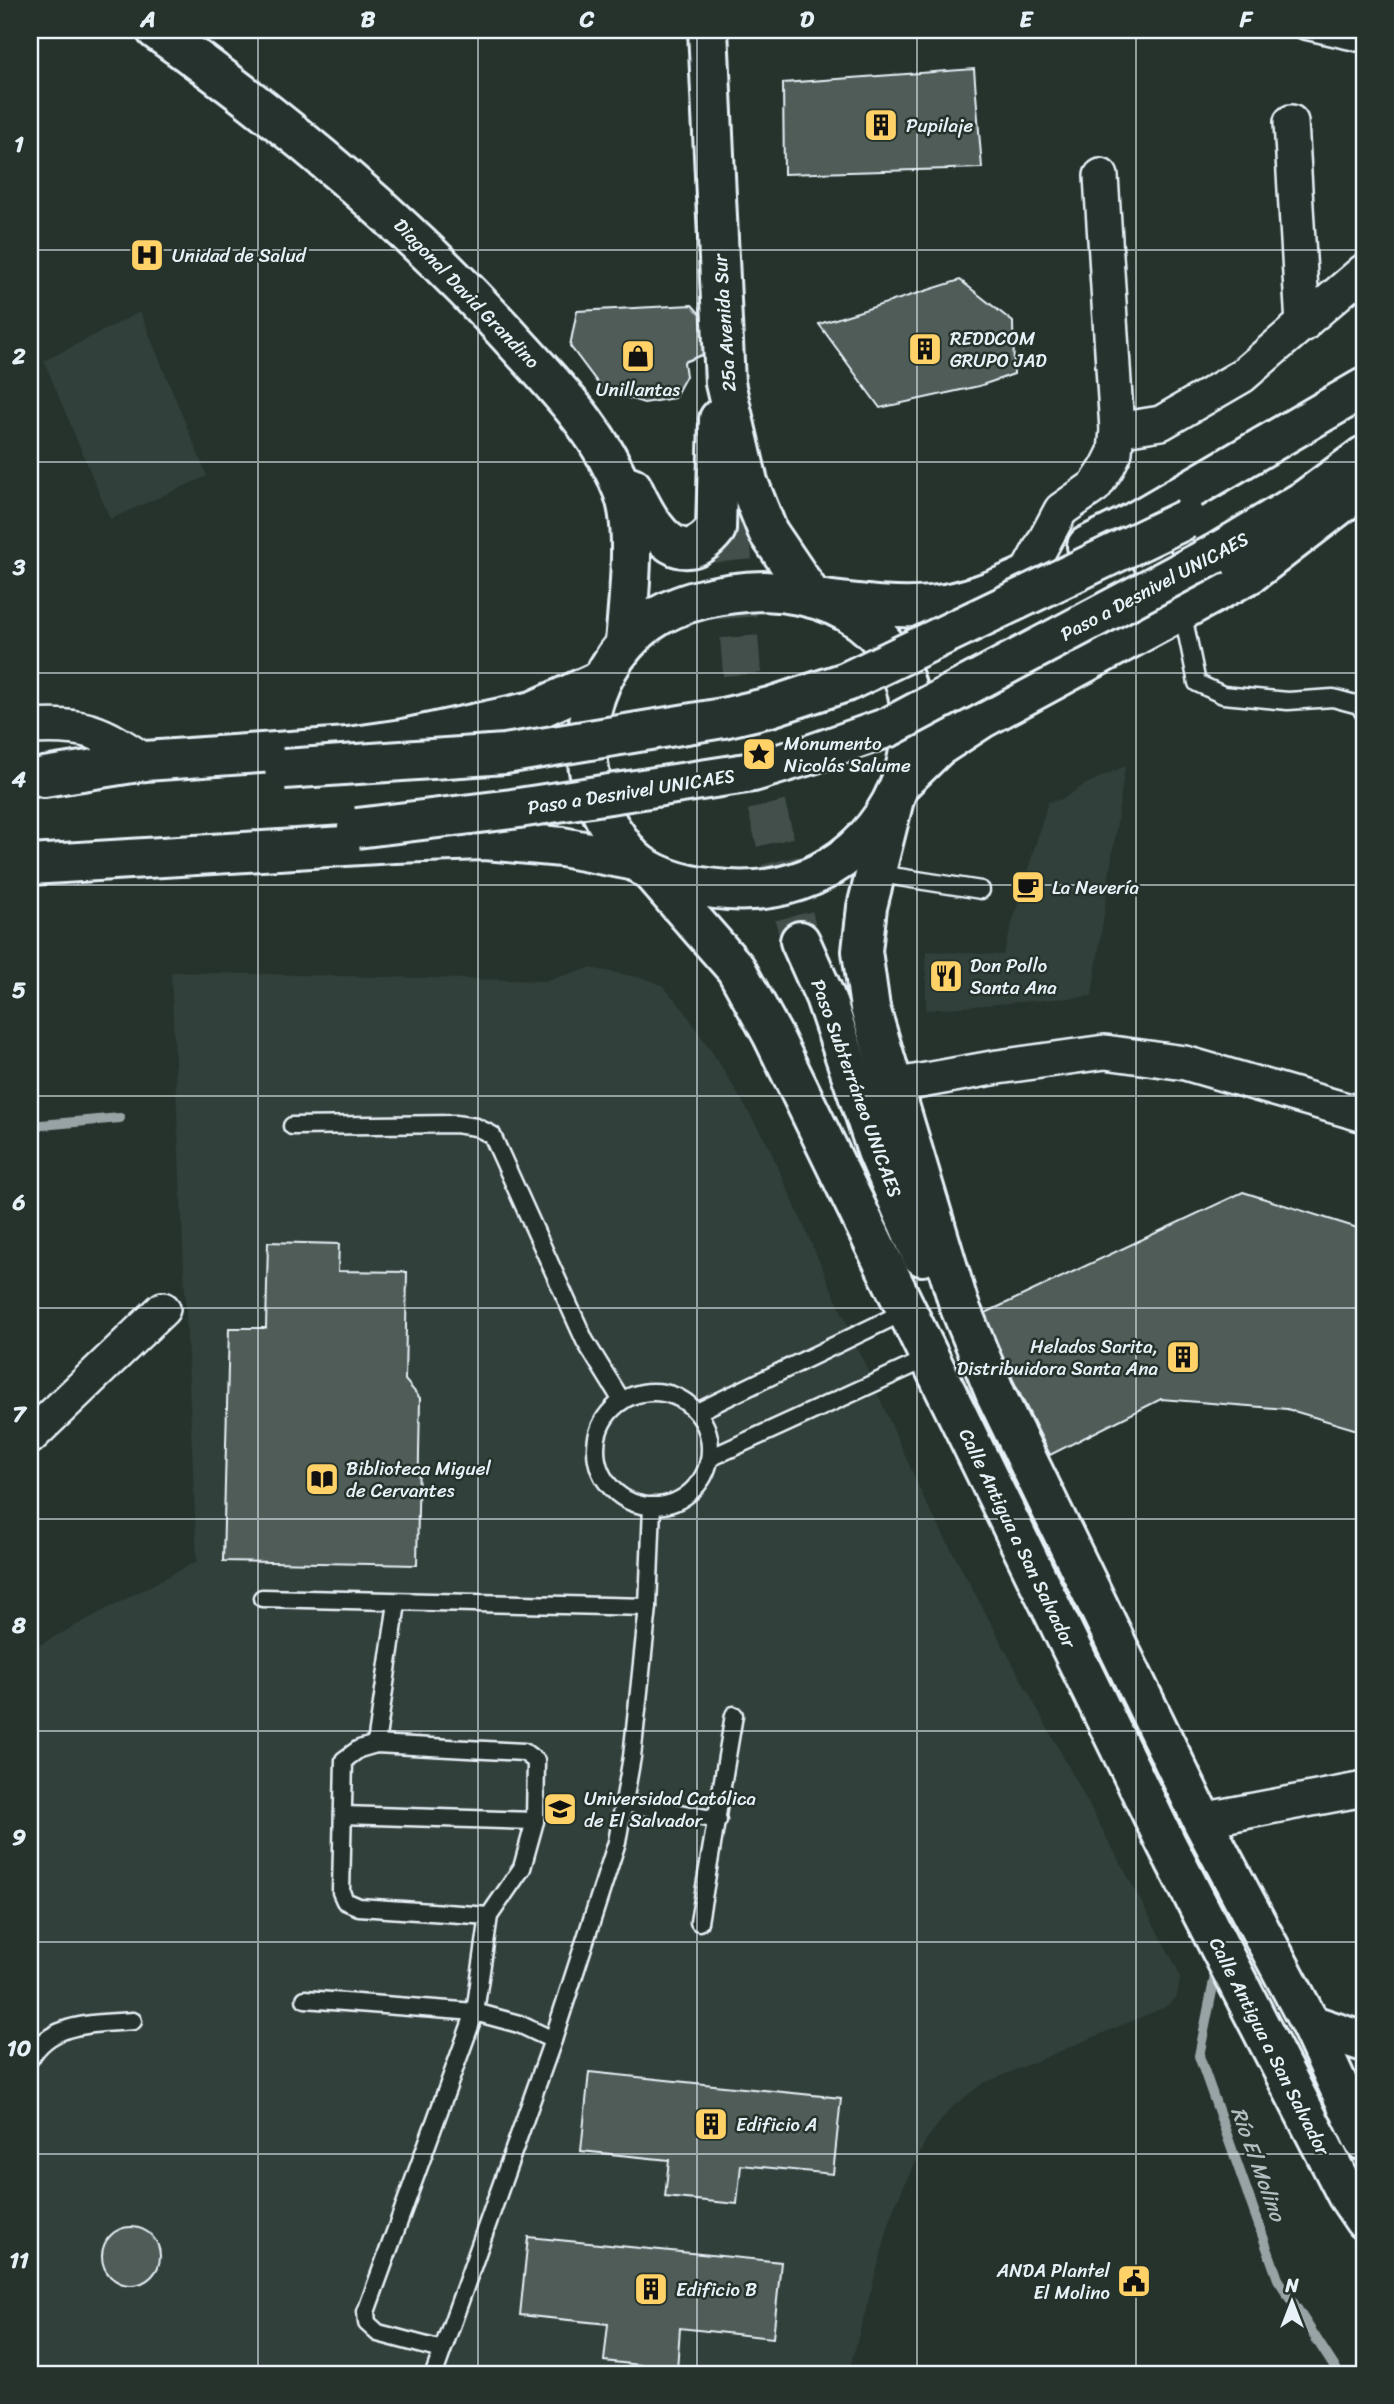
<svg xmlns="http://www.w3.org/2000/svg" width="1394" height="2404" font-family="Sriracha,sans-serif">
  <rect width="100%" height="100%" fill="#26332d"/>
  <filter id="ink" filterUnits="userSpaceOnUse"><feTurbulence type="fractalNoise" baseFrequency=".0143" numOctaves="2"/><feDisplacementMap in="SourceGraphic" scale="14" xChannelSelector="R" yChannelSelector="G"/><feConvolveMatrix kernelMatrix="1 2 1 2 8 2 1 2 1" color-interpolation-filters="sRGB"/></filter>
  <g filter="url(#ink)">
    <g fill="#333f3a">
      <polygon points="140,312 207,476 110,519 44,361"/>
      <polygon points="1125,766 1092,996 926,1010 926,951 1003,955 1048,802 1063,799 1086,784"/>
      <polygon points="590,968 647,979 663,986 683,1009 718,1061 768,1145 925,1501 1177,1968 1180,1978 1177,1997 1165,2007 982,2084 951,2108 926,2140 894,2207 848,2374 30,2374 30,1650 197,1561 171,972 545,981"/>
    </g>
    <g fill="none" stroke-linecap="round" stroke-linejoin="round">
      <g stroke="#98a3a5" stroke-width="10">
        <polyline points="30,1126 120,1118"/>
        <polyline points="1217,1966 1199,2056 1278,2279 1339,2374"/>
      </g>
    </g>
    <g fill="#505c59" stroke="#e8f1f8" stroke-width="2">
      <polygon points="974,69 982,168 784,174 783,83"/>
      <polygon points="960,280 1013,322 1014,374 979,386 880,408 819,324"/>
      <polygon points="692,305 709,324 712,351 684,362 686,376 674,398 644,403 628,398 618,386 603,390 570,346 577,311"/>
      <polygon points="1243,1192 1364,1230 1364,1432 1287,1409 1161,1399 1050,1455 981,1315"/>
      <polygon points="268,1242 339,1244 338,1271 407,1272 405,1380 420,1398 417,1565 223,1561 229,1328 266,1328"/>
      <polygon points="589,2072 841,2098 833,2174 741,2165 737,2204 665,2197 669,2160 581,2151"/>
      <circle cx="131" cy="2256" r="29"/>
      <polygon points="528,2237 781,2262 773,2338 680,2328 677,2369 604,2361 608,2324 520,2315"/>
    </g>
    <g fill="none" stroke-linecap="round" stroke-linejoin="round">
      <polyline stroke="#43504b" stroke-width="38" stroke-dasharray="38 19" stroke-linecap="butt" points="730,523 743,686 766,804 800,941"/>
      <g stroke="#e8f1f8" stroke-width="21">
        <g id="lane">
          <polyline points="1302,30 1364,44"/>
          <polyline points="1182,610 1197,683 1223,695 1288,701 1333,698 1359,705 1364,713"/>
          <polyline points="873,873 981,890"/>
          <polyline points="292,1126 455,1124 476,1127 492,1135 585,1341 622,1401"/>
          <circle cx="653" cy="1449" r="57"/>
          <polyline points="697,1412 906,1311"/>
          <polyline points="710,1458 931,1357"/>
          <polyline points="262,1598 648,1607"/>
          <polyline points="376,1744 397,1603"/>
          <polyline points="624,1803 718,1820"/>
          <polyline points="343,1815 535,1821"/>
          <polyline points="699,1922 734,1715"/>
          <polyline points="305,1999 475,2012 519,2024 553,2040"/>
          <path d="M 30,2059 C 51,2021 95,2024 133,2021"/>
          <polyline points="442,2350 378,2333 367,2323 366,2312 475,2012 489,1916 522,1868 535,1821 536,1761 524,1752 376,1744 359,1749 344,1760 341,1892 345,1901 359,1907 489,1916"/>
          <polyline points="434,2374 553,2040 617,1842 632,1757 648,1607 652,1506"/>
        </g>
      </g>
      <g stroke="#e8f1f8" stroke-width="38">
        <g id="street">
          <polyline points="1291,122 1303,325"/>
          <polyline points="1117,430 1161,423 1242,376 1364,271"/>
          <polyline points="1025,577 1061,510 1095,486 1107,468 1115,452 1117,430 1101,176"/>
          <path d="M 30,727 C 85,724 99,730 145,761"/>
          <polyline points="893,1086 998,1067 1105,1052 1185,1063 1364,1115"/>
          <polyline points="30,1437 163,1309"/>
          <polyline points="1202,1820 1364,1789"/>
        </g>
      </g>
      <g stroke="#e8f1f8" stroke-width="44">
        <g id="secondary">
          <path d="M 156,30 C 289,124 413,228 522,350 C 562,394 602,435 623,491 C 638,529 628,603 625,644"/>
          <polyline points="708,30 725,383 748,482 768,532 812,597"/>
          <path d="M 632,487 C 648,522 678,578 716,529 L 719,419"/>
          <path d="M 764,591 C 993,600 935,903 728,890 C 698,888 663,881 638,863 C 630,857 624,847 618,839 C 567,772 581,674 648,623 C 679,600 726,592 764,591 Z"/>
          <polyline points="895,795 867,907 862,951 870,1008 959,1305 996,1395 1202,1820 1310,2024 1364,2141"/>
          <polyline points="650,871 736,969 772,1034 1166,1843 1347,2195 1364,2220"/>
          <polyline points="800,941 825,997 877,1151 922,1256"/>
          <polyline points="1310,2024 1364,2042"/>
        </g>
      </g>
      <g stroke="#e8f1f8" stroke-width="44">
        <g id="highway">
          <polyline points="1131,524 1182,610"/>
          <polyline points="1087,546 1131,524 1364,388"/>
          <polyline points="1215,554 1306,499 1364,456"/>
          <path d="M 825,600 C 917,612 950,613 1036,571"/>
          <polyline points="44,777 145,761 348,747 403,739 533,711 601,680"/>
          <polyline points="901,783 938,747 981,719 1251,573 1364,486"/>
          <polyline points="30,865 394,843 485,840 562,847 636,861"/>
        </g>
      </g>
      <use href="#lane" stroke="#26332d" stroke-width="16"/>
      <use href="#street" stroke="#26332d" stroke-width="33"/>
      <use href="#secondary" stroke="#26332d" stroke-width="38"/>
      <use href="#highway" stroke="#26332d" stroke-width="38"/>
      <g stroke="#e8f1f8" stroke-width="44" stroke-linecap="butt">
        <g id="highway-bridge">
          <polyline points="284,769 505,754 723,718 770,707 846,682 1186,519"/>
          <polyline points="357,828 512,809 753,772 812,754 889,727 1215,554"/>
        </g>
      </g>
      <use href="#highway-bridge" stroke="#26332d" stroke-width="38"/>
    </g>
  </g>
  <path fill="none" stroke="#e8f1f8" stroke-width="2" stroke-opacity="0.55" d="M 258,30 L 258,2374M 478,30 L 478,2374M 697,30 L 697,2374M 917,30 L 917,2374M 1136,30 L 1136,2374M 30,250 L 1364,250M 30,462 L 1364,462M 30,673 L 1364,673M 30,885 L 1364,885M 30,1096 L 1364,1096M 30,1308 L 1364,1308M 30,1519 L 1364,1519M 30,1731 L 1364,1731M 30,1942 L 1364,1942M 30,2154 L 1364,2154"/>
  <defs>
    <g id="building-square" transform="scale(1.75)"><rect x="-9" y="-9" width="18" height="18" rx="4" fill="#ffd166" stroke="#26332d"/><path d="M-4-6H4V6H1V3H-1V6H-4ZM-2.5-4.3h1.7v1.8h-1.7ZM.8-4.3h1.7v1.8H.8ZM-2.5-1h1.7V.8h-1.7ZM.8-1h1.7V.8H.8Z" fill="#111"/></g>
    <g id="hospital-square" transform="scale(1.75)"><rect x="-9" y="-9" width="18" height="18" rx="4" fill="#ffd166" stroke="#26332d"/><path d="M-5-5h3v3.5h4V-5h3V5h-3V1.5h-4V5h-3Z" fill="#111"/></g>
    <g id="shop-square" transform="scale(1.75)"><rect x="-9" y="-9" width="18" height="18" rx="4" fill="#ffd166" stroke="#26332d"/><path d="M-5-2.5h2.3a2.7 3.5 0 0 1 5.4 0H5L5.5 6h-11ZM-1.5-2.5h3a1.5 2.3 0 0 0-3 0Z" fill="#111"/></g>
    <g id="sight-square" transform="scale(1.75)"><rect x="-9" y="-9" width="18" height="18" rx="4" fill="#ffd166" stroke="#26332d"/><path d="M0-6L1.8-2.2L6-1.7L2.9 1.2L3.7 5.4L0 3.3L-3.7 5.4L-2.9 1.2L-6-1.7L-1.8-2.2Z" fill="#111"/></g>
    <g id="cafe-square" transform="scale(1.75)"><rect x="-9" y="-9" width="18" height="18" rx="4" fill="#ffd166" stroke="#26332d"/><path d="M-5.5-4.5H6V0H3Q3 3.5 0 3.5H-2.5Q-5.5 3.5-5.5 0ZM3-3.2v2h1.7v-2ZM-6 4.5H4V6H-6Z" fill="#111"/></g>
    <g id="restaurant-square" transform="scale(1.75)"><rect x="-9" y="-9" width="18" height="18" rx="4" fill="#ffd166" stroke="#26332d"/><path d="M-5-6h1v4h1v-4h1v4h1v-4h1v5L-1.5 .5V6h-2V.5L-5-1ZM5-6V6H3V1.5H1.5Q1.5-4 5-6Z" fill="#111"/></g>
    <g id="library-square" transform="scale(1.75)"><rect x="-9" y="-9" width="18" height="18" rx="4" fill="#ffd166" stroke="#26332d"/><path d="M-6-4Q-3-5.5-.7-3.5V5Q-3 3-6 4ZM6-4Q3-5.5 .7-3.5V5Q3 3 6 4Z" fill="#111"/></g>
    <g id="university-square" transform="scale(1.75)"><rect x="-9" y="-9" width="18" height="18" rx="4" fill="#ffd166" stroke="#26332d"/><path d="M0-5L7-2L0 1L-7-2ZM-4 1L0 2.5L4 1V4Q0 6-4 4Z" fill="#111"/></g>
    <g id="civic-square" transform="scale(1.75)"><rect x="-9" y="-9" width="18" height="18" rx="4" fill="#ffd166" stroke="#26332d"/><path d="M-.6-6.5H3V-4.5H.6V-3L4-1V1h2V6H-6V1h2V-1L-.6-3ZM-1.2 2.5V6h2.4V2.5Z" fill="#111"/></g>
  </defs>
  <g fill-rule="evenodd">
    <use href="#building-square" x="881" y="125"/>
    <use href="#hospital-square" x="147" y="255"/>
    <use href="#building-square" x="925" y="349"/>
    <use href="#shop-square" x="638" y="356"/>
    <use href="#sight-square" x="759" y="754"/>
    <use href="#cafe-square" x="1028" y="887"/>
    <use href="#restaurant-square" x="946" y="976"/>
    <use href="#building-square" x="1183" y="1357"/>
    <use href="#library-square" x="322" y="1479"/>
    <use href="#university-square" x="560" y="1809"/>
    <use href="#building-square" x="711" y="2124"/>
    <use href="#civic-square" x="1134" y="2281"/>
    <use href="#building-square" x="651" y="2289"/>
  </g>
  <g text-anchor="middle" stroke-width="5" stroke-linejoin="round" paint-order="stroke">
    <g font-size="19" fill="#e8f1f8" stroke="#26332d" text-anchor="start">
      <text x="906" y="132">Pupilaje</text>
      <text x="172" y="262">Unidad de Salud</text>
      <text x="950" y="345">REDDCOM<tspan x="950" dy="22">GRUPO JAD</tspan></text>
      <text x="638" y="396" text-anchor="middle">Unillantas</text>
      <text x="784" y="750">Monumento<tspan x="784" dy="22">Nicolás Salume</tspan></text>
      <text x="1052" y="894">La Nevería</text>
      <text x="970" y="972">Don Pollo<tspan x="970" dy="22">Santa Ana</tspan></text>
      <text x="1158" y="1353" text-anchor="end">Helados Sarita,<tspan x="1158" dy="22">Distribuidora Santa Ana</tspan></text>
      <text x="346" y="1475">Biblioteca Miguel<tspan x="346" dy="22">de Cervantes</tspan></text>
      <text x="584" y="1805">Universidad Católica<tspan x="584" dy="22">de El Salvador</tspan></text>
      <text x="736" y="2131">Edificio A</text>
      <text x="1110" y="2277" text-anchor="end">ANDA Plantel<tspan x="1110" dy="22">El Molino</tspan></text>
      <text x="676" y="2296">Edificio B</text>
    </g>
    <g font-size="19" fill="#e8f1f8" stroke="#26332d">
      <text transform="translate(467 293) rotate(46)" y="7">Diagonal David Grandino</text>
      <text transform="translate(724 323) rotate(-94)" y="7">25a Avenida Sur</text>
      <text transform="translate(1154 586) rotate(-28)" y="7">Paso a Desnivel UNICAES</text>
      <text transform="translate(631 791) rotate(-9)" y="7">Paso a Desnivel UNICAES</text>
      <text transform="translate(857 1088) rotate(70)" y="7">Paso Subterráneo UNICAES</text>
      <text transform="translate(1018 1538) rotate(64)" y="7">Calle Antigua a San Salvador</text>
      <text transform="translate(1270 2046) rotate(63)" y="7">Calle Antigua a San Salvador</text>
    </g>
    <g font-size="21" font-style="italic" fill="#b3bdc0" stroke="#26332d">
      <text transform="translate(1258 2164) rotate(70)" y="7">Río El Molino</text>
    </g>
  </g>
  <rect width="1394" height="2404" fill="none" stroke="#26332d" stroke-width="77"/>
  <g transform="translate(1292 2302)" stroke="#26332d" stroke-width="5" paint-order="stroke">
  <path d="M0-5L12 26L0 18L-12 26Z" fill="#e8f1f8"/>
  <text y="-10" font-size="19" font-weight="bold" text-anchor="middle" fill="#e8f1f8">N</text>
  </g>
  <rect x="38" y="38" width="1318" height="2328" fill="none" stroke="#e8f1f8" stroke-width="2.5"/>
  <g font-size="23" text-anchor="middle" font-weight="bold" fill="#e8f1f8">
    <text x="148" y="27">A</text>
    <text x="368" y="27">B</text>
    <text x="587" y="27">C</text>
    <text x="807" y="27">D</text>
    <text x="1026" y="27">E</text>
    <text x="1246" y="27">F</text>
    <text x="19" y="152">1</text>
    <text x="19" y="364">2</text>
    <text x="19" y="575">3</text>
    <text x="19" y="787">4</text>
    <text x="19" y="998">5</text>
    <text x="19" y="1210">6</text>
    <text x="19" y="1422">7</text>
    <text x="19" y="1633">8</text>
    <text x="19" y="1845">9</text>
    <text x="19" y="2056">10</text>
    <text x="19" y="2268">11</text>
  </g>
</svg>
